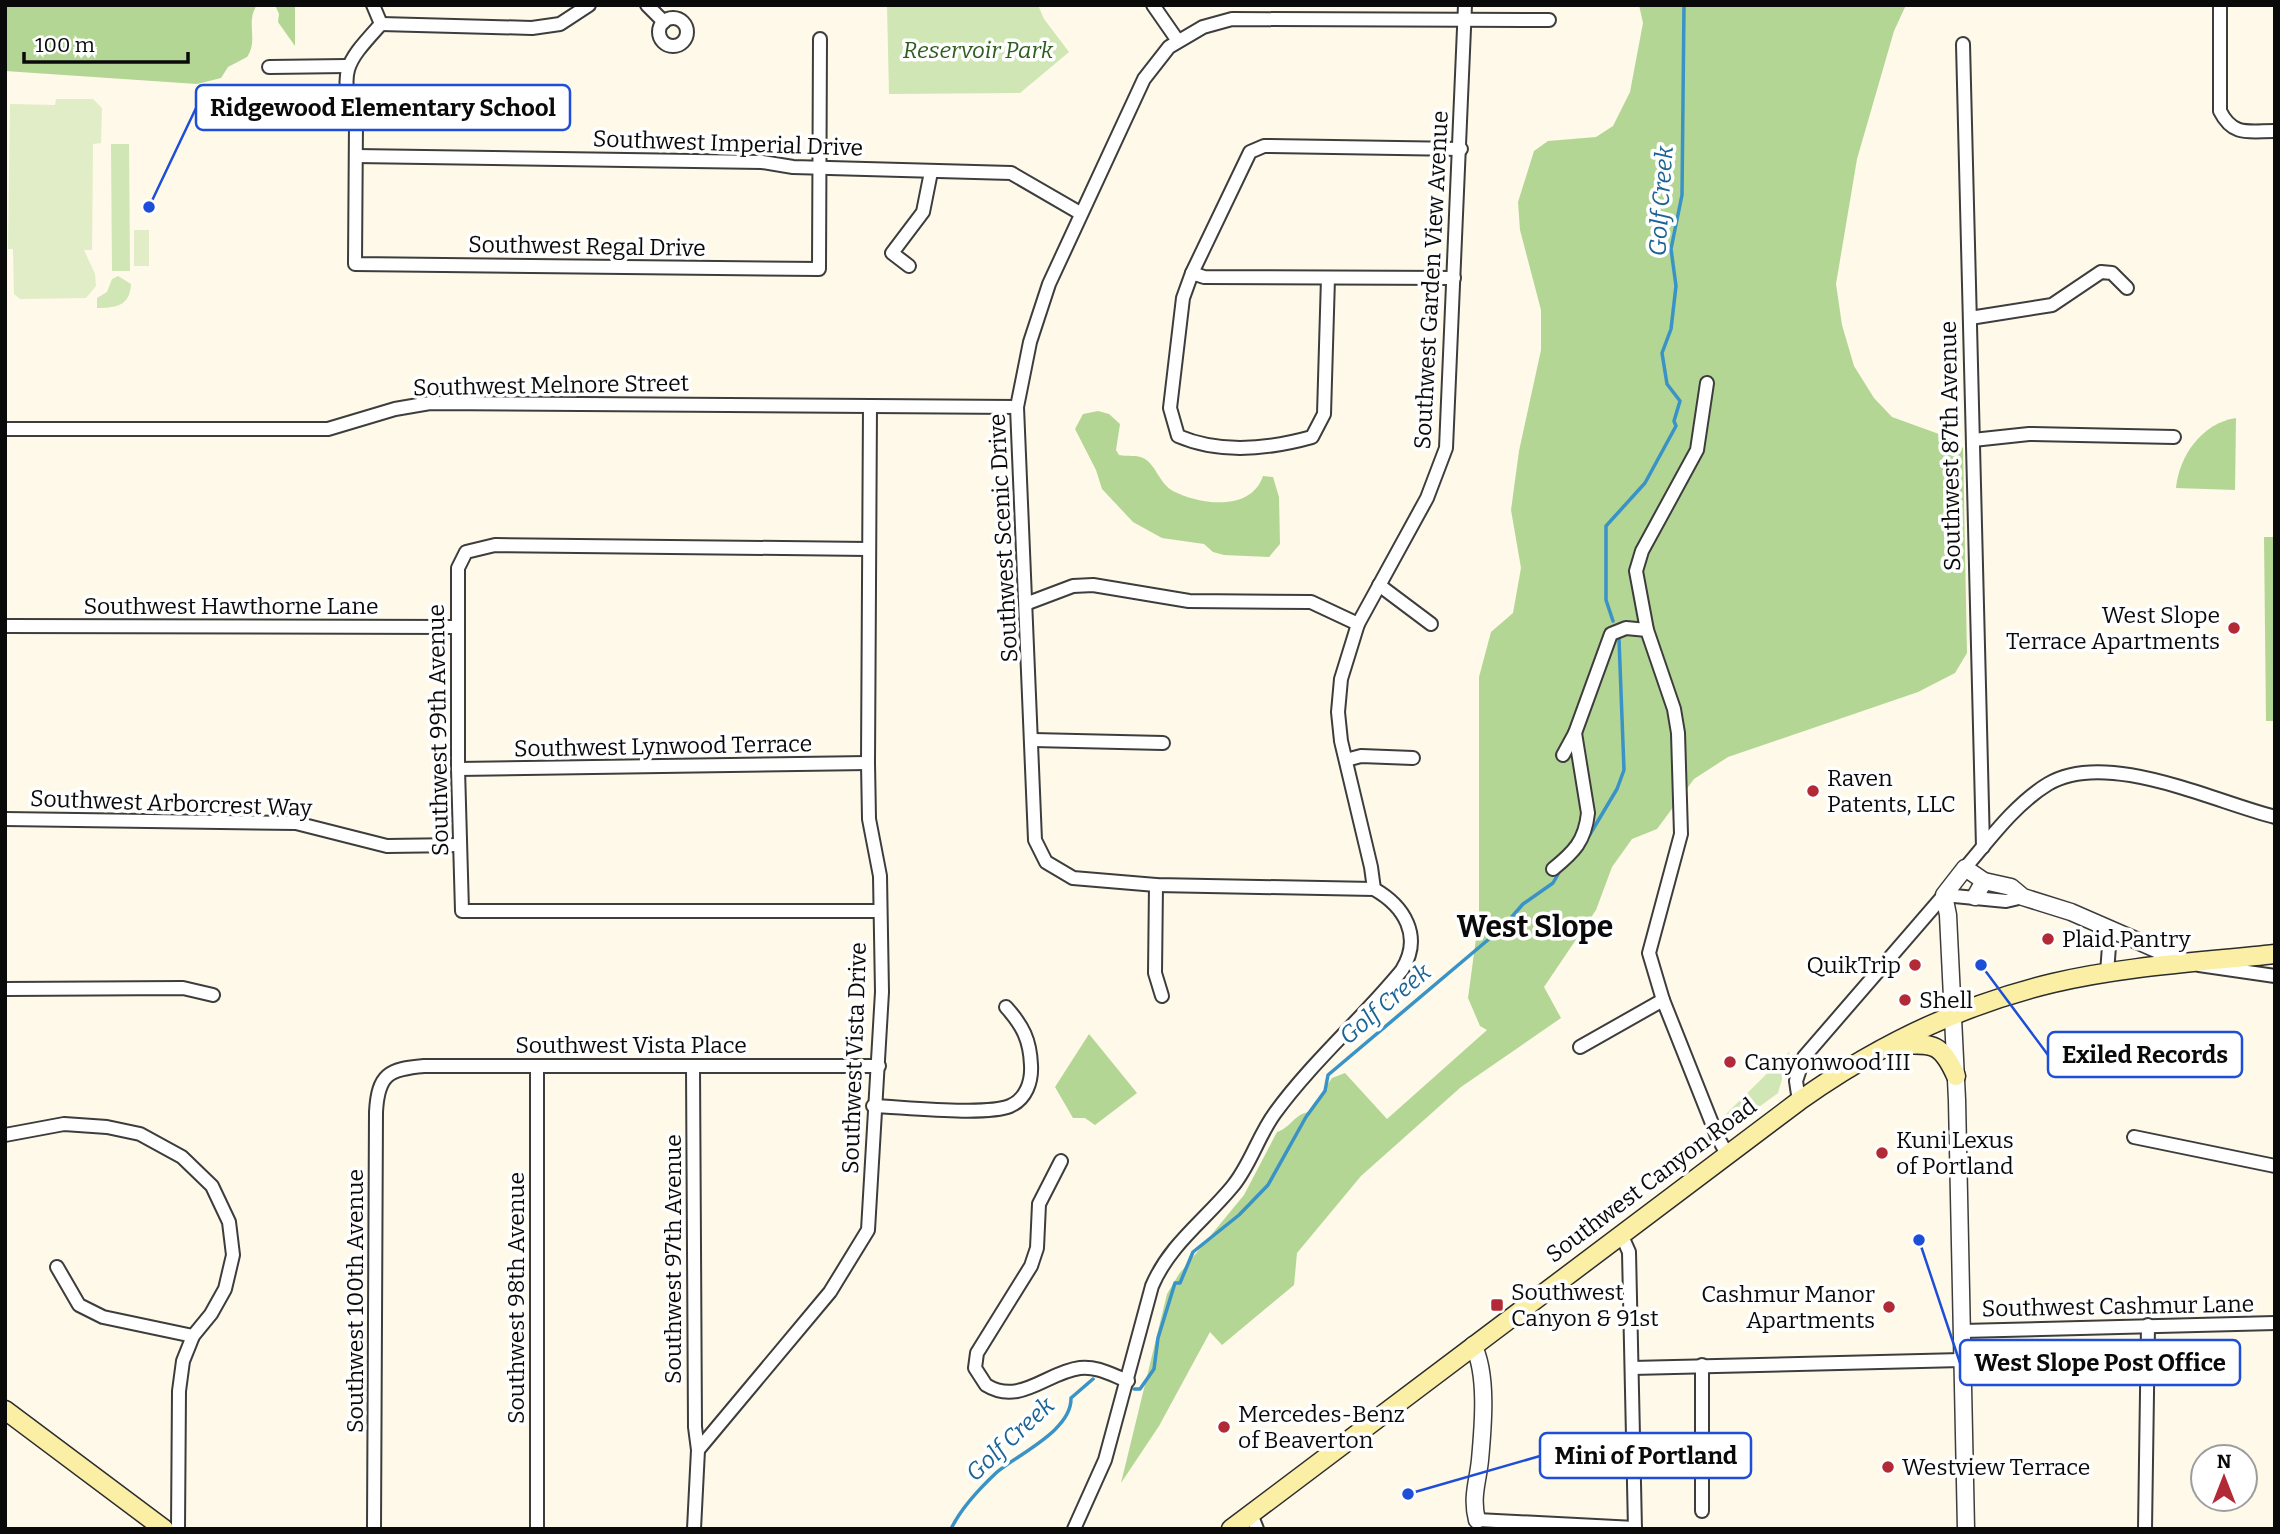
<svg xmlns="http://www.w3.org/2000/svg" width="2280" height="1534" font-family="Bitter,serif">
  <rect width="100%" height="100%" fill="#fef9e8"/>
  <g fill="#d0e6b5">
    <polygon points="887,5 1038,5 1044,19 1069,52 1020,93 889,94"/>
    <polygon points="111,144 129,144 130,271 112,271"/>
    <path d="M 118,276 L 131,284 C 130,306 116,308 97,308 L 97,298 L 107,292 L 112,279 Z"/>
    <polygon points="1790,1051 1778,1093 1733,1126 1722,1126 1719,1121"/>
  </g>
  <g fill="#b4d695">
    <path d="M 5,5 L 257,5 C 245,22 259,40 247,57 L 228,67 L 221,78 L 197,84 L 5,71 Z"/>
    <polygon points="275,5 295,5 295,46 278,22 279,14"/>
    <path d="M 1639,5 L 1906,5 L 1894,31 L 1857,159 L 1836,284 L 1842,325 L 1854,366 L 1874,398 L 1892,417 L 1950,438 L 1963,448 L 1967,653 L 1955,673 L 1918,692 L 1728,757 L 1694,779 L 1657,829 L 1632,839 L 1612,867 L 1596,910 L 1544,987 L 1561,1018 L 1461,1087 L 1361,1176 L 1297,1253 L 1294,1285 L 1222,1345 L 1210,1332 L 1159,1426 L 1121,1483 L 1167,1294 L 1179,1274 L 1244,1195 L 1277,1132 C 1290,1128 1294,1115 1308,1112 L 1332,1078 L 1345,1073 L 1387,1119 L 1487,1030 L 1480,1026 L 1468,998 L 1479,916 L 1479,677 L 1491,632 L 1513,613 L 1521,568 L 1511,510 L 1519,451 L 1541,350 L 1541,310 L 1520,230 L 1518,202 L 1534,151 L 1548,141 L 1596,137 L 1613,126 L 1630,92 L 1643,23 Z"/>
    <path d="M 1098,411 L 1109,414 L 1120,424 L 1116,450 L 1119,455 C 1127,457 1137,454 1145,459 C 1156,466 1160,484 1173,491 C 1200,505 1251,512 1263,476 L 1273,477 L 1279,497 L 1280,544 L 1269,557 L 1224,555 L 1213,552 L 1204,544 L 1162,538 L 1133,522 L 1102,489 L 1096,470 L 1075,429 L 1083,414 Z"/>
    <path d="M 2236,418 L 2235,490 L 2176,488 C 2179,456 2202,423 2236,418 Z"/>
    <polygon points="2264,537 2275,537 2275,721 2266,721"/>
    <polygon points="1089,1034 1137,1093 1095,1125 1085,1118 1073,1118 1055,1087"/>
  </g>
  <g fill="#e1edc6">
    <polygon points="56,99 93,99 102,108 101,143 93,144 92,250 84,250 95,274 96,286 86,298 20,299 14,294 13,249 8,249 10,104 55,105"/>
    <rect x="134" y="230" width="15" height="36"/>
  </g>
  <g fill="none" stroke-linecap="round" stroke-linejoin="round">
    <g stroke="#3a93c6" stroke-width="3.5">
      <polyline points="1613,621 1606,600 1606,526 1645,483 1676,426 1674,421 1680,401 1667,384 1662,353 1671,329 1676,286 1671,249 1682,195 1684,5"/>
      <polyline points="1580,851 1617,789 1624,770 1619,639"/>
      <polyline points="1134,1389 1140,1389 1154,1369 1158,1338 1175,1283 1180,1283 1193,1252 1239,1215 1268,1185 1306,1117 1325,1091 1328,1075 1502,928 1523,904 1553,883 1561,869"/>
      <path d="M 951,1529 C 961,1508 979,1489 996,1473 C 1016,1455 1072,1431 1071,1398 L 1093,1379"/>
    </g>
    <g stroke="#3d3d3d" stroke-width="16">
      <g id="minor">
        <polyline points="373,5 381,24"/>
        <polyline points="647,5 664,22"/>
        <polyline points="1153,5 1178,41"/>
        <path d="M 2220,5 L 2220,111 C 2233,137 2249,131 2275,131"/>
        <circle cx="673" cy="32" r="14"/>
        <path d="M 381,24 C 347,62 337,70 356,122 L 355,264 L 819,269 L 820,39"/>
        <polyline points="381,24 532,28 560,24 589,5"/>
        <polyline points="1963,44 1983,847"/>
        <polyline points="269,67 347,66"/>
        <polyline points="356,156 762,162 793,167 1011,173 1080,213"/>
        <polyline points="909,266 892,253 923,212 931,172"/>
        <polyline points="1192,273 1204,277 1454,278"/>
        <path d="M 1328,278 L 1324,414 L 1312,437 C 1269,449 1220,454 1178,436 L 1170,408 L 1183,298 L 1192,273 L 1250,152 L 1264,146 L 1461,149"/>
        <polyline points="1970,318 2052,305 2101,272 2112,273 2127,288"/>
        <polyline points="1707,383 1697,450 1642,551 1636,571 1647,630 1674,709 1678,733 1681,834 1649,953 1663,1000 1717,1136 1727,1154"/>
        <polyline points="5,429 328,429 395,409 430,403 1017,407"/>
        <polyline points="1973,440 2029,434 2174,437"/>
        <polyline points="868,549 495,545 466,552 458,568 458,769 462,911 880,911"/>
        <polyline points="1379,585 1431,624"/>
        <polyline points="1028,603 1073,586 1093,585 1189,601 1311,602 1358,624"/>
        <polyline points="5,626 457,627"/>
        <polyline points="1033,740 1163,743"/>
        <polyline points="1563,755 1575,733 1611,634 1626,628 1647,630"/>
        <polyline points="1346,760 1361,756 1413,758"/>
        <polyline points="458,769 868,763"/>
        <polyline points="5,819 296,823 387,846 459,845"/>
        <path d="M 1965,868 C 1989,840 2015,804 2048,784 C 2106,749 2212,801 2275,817"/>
        <path d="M 1553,869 C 1574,852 1585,841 1588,813 L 1575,733"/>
        <polyline points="1156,885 1155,973 1162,996"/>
        <polyline points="1374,889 1371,867 1341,741 1338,712 1341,679 1358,624 1427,498 1446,448 1465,5"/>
        <polyline points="2103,927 2109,946 2107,973"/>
        <polyline points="2199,965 2275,976"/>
        <polyline points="5,989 183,988 213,995"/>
        <polyline points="1580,1047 1663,1000"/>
        <polyline points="537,1067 537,1529"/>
        <polyline points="693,1067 695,1427 698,1450"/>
        <polyline points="1799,1101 1796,1081 1804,1057 1944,895 2006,901 2023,897"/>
        <path d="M 873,1106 C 903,1107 986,1116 1010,1106 C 1026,1099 1032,1082 1031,1065 C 1030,1040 1023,1026 1006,1007"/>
        <polyline points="5,1135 64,1124 107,1127 140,1134 182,1157 212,1186 229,1222 233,1255 225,1289 211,1314 193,1336 183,1361 179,1391 178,1529"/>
        <polyline points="2134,1137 2275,1166"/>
        <path d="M 1061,1161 L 1039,1204 L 1037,1248 L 1031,1266 L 977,1353 L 975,1368 L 986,1385 C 1020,1406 1047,1372 1080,1368 C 1097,1366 1112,1375 1128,1381"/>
        <polyline points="1621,1234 1629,1252 1635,1529"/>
        <polyline points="57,1267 79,1305 103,1317 193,1336"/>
        <polyline points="1962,1331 2275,1323"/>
        <polyline points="1702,1365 1702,1511"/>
        <polyline points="1632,1368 1962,1360"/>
        <polyline points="1251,1514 1257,1529"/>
        <polyline points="1477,1520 1635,1528"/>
        <path d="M 374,1529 L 376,1112 C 378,1074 389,1069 424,1066 L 879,1066"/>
        <polyline points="694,1529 698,1450 830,1292 868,1230 882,992 880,876 869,819 868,763 870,406"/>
        <path d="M 1074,1529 L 1105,1460 L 1152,1286 C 1170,1244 1204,1221 1232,1187 C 1250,1166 1258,1136 1275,1113 C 1312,1062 1362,1019 1402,970 C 1423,936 1404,906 1374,889 L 1156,885 L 1073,878 L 1046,862 L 1035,840 L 1017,407 L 1030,342 L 1049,284 L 1144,79 L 1169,47 L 1203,27 L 1232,19 L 1549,20"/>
        <polyline points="2145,1529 2148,1325"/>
      </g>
    </g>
    <g stroke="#3d3d3d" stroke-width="19">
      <g id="tertiary">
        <polyline points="1975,897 1984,881"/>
        <path d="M 1473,1345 C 1488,1373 1483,1427 1480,1460 C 1478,1481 1471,1497 1477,1520"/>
        <polyline points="1966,1529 1957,1100 1948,915 1944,895 1965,868 1984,881 2011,887 2023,897 2071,912 2188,963"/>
      </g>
    </g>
    <g stroke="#2c2c2c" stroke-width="21">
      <g id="secondary">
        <path d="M 1892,1045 C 1930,1045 1939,1038 1956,1076"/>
        <polyline points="5,1410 164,1529"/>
        <path d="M 1231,1529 L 1799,1101 C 1876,1046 1961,1005 2053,983 C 2125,966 2201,962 2275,954"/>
      </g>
    </g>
    <use href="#minor" stroke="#fff" stroke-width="12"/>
    <use href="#tertiary" stroke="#fff" stroke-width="16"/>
    <use href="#secondary" stroke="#fbefa6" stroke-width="18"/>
  </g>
  <g fill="#b22a35" stroke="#fff" stroke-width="2.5">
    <circle cx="2234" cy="628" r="7"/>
    <circle cx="1813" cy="791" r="7"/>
    <circle cx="2048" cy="939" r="7"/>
    <circle cx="1915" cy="965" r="7"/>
    <circle cx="1905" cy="1000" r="7"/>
    <circle cx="1730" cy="1062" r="7"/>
    <circle cx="1882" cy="1153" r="7"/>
    <rect x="1490" y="1298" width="14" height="14" rx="3.5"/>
    <circle cx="1889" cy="1307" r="7"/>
    <circle cx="1224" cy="1427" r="7"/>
    <circle cx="1888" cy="1467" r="7"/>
  </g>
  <g text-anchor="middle" stroke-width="7" stroke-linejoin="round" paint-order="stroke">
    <g font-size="23" font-style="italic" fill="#2e5d1f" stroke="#fff">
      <text x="978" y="58">Reservoir Park</text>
    </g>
    <g font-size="23" fill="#0a0a0a" stroke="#fff">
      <text transform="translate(728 143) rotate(2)" y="8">Southwest Imperial Drive</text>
      <text transform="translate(587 246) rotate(1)" y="8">Southwest Regal Drive</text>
      <text transform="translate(1431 280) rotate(-87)" y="8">Southwest Garden View Avenue</text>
      <text transform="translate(551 385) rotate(-1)" y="8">Southwest Melnore Street</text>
      <text transform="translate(1950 446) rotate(-91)" y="8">Southwest 87th Avenue</text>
      <text transform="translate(1003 538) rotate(-93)" y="8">Southwest Scenic Drive</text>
      <text x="231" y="614">Southwest Hawthorne Lane</text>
      <text transform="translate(438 730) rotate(-91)" y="8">Southwest 99th Avenue</text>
      <text transform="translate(663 746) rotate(-1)" y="8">Southwest Lynwood Terrace</text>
      <text transform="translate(171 803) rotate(2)" y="8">Southwest Arborcrest Way</text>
      <text x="631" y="1053">Southwest Vista Place</text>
      <text transform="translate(854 1058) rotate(-88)" y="8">Southwest Vista Drive</text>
      <text transform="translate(1651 1180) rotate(-37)" y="8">Southwest Canyon Road</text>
      <text transform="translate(673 1259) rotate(-90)" y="8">Southwest 97th Avenue</text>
      <text transform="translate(516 1298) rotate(-90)" y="8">Southwest 98th Avenue</text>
      <text transform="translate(355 1301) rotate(-90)" y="8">Southwest 100th Avenue</text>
      <text transform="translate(2118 1306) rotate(-1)" y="8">Southwest Cashmur Lane</text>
    </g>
    <g font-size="23" fill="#0a0a0a" stroke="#fff" text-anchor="start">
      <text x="2220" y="623" text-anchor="end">West Slope<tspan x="2220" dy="26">Terrace Apartments</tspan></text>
      <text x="1827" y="786">Raven<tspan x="1827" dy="26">Patents, LLC</tspan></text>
      <text x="2062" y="947">Plaid Pantry</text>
      <text x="1901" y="973" text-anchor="end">QuikTrip</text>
      <text x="1919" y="1008">Shell</text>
      <text x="1744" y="1070">Canyonwood III</text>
      <text x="1896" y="1148">Kuni Lexus<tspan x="1896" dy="26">of Portland</tspan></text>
      <text x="1511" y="1300">Southwest<tspan x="1511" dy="26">Canyon &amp; 91st</tspan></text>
      <text x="1875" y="1302" text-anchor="end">Cashmur Manor<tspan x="1875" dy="26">Apartments</tspan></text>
      <text x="1238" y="1422">Mercedes-Benz<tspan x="1238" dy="26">of Beaverton</tspan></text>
      <text x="1902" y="1475">Westview Terrace</text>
    </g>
    <g font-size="24" font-style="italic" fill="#1b6394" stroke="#fff">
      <text transform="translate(1661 201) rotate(-86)" y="8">Golf Creek</text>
      <text transform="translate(1385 1004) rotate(-40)" y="8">Golf Creek</text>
      <text transform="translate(1010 1439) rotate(-43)" y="8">Golf Creek</text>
    </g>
    <g font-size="30" font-weight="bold" fill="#0a0a0a" stroke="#fff">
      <text x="1535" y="937">West Slope</text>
    </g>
  </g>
  <path fill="none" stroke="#1d4ed8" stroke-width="2.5" d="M149 207L196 108M1981 965L2048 1055M1919 1240L1960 1363M1408 1494L1540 1456"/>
  <g fill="#1d4ed8" stroke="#fff" stroke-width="2.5">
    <circle cx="149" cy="207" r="7"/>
    <circle cx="1981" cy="965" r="7"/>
    <circle cx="1919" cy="1240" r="7"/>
    <circle cx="1408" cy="1494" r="7"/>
  </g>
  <g fill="#fff" stroke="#1d4ed8" stroke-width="2.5">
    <rect x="196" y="85" width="374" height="45" rx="7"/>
    <rect x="2048" y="1032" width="194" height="45" rx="7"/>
    <rect x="1960" y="1340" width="280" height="45" rx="7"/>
    <rect x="1540" y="1433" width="211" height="45" rx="7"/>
  </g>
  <g font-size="24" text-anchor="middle" font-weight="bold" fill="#0a0a0a">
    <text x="383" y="116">Ridgewood Elementary School</text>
    <text x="2145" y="1063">Exiled Records</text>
    <text x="2100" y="1371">West Slope Post Office</text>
    <text x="1646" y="1464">Mini of Portland</text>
  </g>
  <rect width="2280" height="1534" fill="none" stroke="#0a0a0a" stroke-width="14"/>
  <g transform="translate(2224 1478)"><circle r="33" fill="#ffffff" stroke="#9d9d9d" stroke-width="2"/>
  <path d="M0-5L12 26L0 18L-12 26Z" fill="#b22a35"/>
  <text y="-10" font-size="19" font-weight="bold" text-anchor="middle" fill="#0a0a0a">N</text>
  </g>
  <path d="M24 52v10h164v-10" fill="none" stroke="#0a0a0a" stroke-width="3.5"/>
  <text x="35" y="52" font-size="21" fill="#0a0a0a" stroke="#ffffff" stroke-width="5" paint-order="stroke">100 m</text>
</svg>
